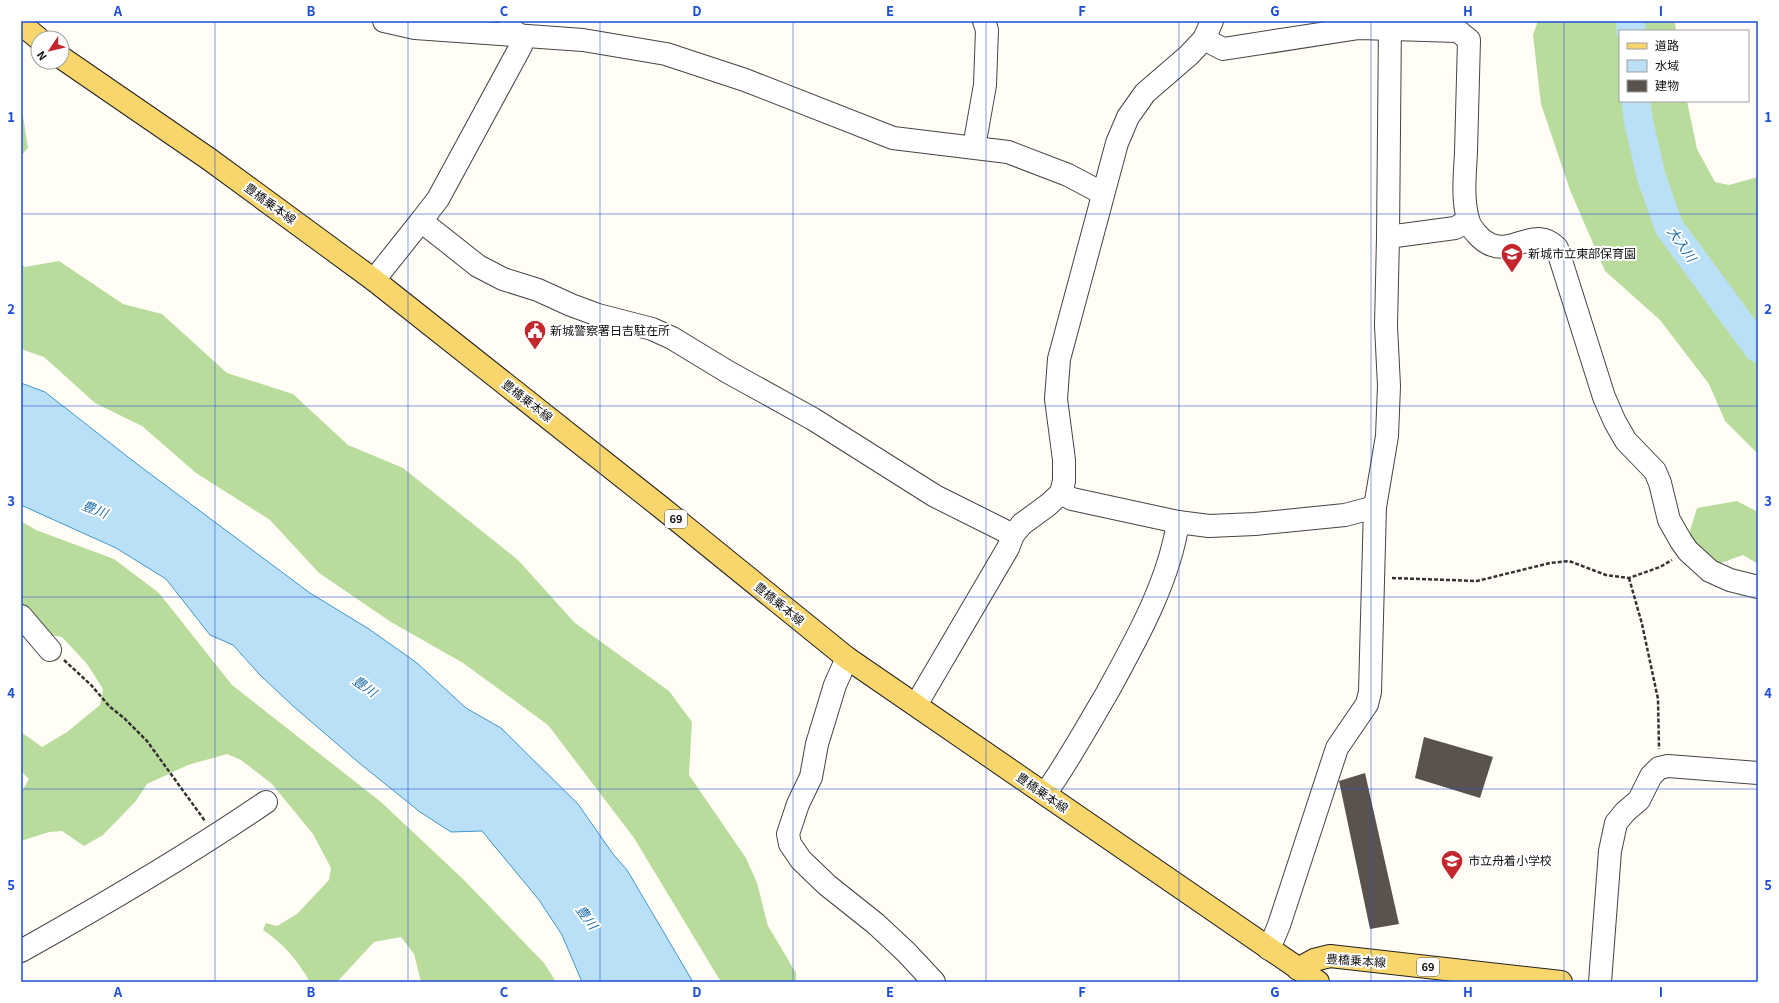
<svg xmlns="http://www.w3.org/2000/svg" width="1779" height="1003" font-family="Georgia,'Noto Sans JP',serif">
  <rect width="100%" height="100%" fill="#fffdf5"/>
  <g fill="#b9dc9c">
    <polygon points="1538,21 1675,21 1676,31 1620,31 1620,101 1687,101 1697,149 1715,182 1729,185 1758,177 1758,457 1757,453 1725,421 1709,384 1660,320 1605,271 1570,190 1541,104 1533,35"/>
    <polygon points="21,103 28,148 21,156"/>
    <polygon points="59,261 123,304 162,314 227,373 293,394 348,445 403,468 518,560 575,623 669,691 692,722 689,775 746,858 757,883 768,926 796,973 796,982 721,982 634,838 548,725 463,663 391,622 319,573 270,520 196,473 142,426 95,403 44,357 21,349 21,264 25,267"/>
    <polygon points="1737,501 1758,512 1758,564 1743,555 1718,564 1688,537 1697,508"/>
    <path d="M 21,521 L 36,530 L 114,559 L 159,593 L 232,685 L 381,802 L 463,879 L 544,963 L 556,982 L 421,982 L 414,954 L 401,937 L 374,942 L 337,982 L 310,982 C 297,960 284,944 263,930 L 266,923 L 277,926 L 297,914 L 329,880 L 331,868 L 313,834 L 272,784 L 241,760 L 227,754 L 188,765 L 147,784 L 135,802 L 103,835 L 84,846 L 62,831 L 49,832 L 21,841 L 21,793 L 29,779 L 21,771 L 21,732 L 42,747 L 67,732 L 100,705 L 103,689 L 87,664 L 62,637 L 50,635 L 21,607 Z"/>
  </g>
  <polygon fill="#b9e0f7" stroke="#3f96cf" points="21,383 45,392 137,464 310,593 369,629 417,663 466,708 501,728 578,804 613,854 627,870 693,982 582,982 562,935 539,900 482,831 451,832 420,812 358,762 293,706 260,675 233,645 210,635 166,579 116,548 21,505"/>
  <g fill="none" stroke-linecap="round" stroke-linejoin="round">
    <g stroke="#b9e0f7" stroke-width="29">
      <polyline points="1631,21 1631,31"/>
      <polyline points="1636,101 1638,119 1651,176 1669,227 1758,348"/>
    </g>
  </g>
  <g fill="#5a524d">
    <polygon points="1424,737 1493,757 1480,798 1415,778"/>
    <polygon points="1365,773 1399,924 1370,929 1339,781"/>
  </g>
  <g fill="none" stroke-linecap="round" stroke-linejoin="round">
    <g stroke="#444" stroke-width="24">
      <g id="minor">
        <polyline points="384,21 415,28 583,40 666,54 745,80 893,138 1008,152 1068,175 1102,193"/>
        <path d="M 1204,39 L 1223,49 L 1359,28 L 1458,31 L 1469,40 C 1468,77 1467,115 1466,152 C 1465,174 1462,198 1468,219 C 1470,228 1482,242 1492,245 C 1515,254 1536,225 1557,248 L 1604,397 L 1615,422 L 1626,441 L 1655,471 L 1660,483 L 1669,520 L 1681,541 L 1688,551 L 1710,571 L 1730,580 L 1758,587"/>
        <polyline points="974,147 985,85 987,30 984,21"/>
        <polyline points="421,221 438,199 521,46 519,35 509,27"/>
        <polyline points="1388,237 1390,21"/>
        <polyline points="374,280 421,221 478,266 503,279 538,290 571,305 598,315 652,329 672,338 728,372 813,419 935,496 1013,535"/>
        <polyline points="1061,493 1072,499 1178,522 1209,526 1255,524 1345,515 1375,507"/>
        <polyline points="21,616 50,650"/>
        <polyline points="847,658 835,685 817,744 811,777 798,804 788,834 790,844 801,860 827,885 876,924 906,952 934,982"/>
        <polyline points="916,705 1008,548 1013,535 1022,524 1048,505 1061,493 1064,481 1064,460 1056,399 1059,359 1117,143 1128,117 1145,93 1189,55 1204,39 1212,21"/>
        <path d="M 1045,794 C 1068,762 1087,727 1107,693 C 1136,640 1169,582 1178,522"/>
        <polyline points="1269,949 1279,925 1337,748 1367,704 1370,692 1375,507 1387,436 1389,386 1386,326 1388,237 1455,228 1468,221"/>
        <path d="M 21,951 C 105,904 187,856 266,802"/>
        <polyline points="1600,982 1610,851 1616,823 1625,812 1639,800 1651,776 1659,768 1668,766 1758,773"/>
      </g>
    </g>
    <g stroke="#222" stroke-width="24">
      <g id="major">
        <polyline points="21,24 38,38"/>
        <polyline points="62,58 209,159 374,280 662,508 847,658 1318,982"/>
        <polyline points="1298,969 1314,960 1330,956 1561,982"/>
      </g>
    </g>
    <g stroke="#333" stroke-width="2.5" stroke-dasharray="4 2" stroke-linecap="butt">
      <polyline points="1392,578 1477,581 1550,563 1569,561 1606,575 1629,578 1660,567 1672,560"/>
      <polyline points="1629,578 1642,624 1658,699 1659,749"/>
      <polyline points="64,660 91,685 110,707 124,718 147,741 205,821"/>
    </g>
    <use href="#minor" stroke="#fff" stroke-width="22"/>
    <use href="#major" stroke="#f9d66b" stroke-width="22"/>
  </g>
  <path fill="none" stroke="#1d4ed8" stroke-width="1" stroke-opacity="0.55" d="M 215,21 L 215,982M 408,21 L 408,982M 600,21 L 600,982M 793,21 L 793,982M 986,21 L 986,982M 1179,21 L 1179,982M 1371,21 L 1371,982M 1564,21 L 1564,982M 21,214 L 1758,214M 21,406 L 1758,406M 21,597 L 1758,597M 21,789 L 1758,789"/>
  <defs>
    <g id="school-pin" transform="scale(1.15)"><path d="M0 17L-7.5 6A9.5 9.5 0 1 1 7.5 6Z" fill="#c4262e" stroke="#fff"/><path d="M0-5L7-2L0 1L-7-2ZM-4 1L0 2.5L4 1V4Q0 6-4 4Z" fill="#fff"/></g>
    <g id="civic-pin" transform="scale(1.15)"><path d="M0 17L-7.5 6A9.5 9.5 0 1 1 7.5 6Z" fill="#c4262e" stroke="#fff"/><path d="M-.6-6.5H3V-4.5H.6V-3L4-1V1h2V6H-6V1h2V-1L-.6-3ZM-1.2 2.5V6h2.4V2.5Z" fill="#fff"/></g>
  </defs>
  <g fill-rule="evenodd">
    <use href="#school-pin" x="1512" y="254"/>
    <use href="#civic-pin" x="535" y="331"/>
    <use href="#school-pin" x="1452" y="861"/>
  </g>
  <g text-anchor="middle" stroke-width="4" stroke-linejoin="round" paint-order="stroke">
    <g fill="#fff" stroke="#585858" stroke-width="1">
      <rect x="665" y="510" width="22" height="18" rx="3"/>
      <rect x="1417" y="958" width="22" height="18" rx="3"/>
    </g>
    <g font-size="11" font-weight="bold" fill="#111">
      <text x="676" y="523">69</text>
      <text x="1428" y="971">69</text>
    </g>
    <g font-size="12" fill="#111" stroke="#fff">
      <text transform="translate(270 204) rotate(36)" y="4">豊橋乗本線</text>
      <text transform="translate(527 401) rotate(38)" y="4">豊橋乗本線</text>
      <text transform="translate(779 604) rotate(39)" y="4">豊橋乗本線</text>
      <text transform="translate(1042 793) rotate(35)" y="4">豊橋乗本線</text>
      <text transform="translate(1356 961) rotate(4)" y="4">豊橋乗本線</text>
    </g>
    <g font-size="12" fill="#111" stroke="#fff" text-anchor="start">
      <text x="1528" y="258">新城市立東部保育園</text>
      <text x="550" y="335">新城警察署日吉駐在所</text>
      <text x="1468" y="865">市立舟着小学校</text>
    </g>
    <g font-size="13" font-style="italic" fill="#1768a6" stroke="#fff">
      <text transform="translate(1682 244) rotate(55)" y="5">大入川</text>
      <text transform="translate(95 509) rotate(21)" y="5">豊川</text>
      <text transform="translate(365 686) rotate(36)" y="5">豊川</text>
      <text transform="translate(587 917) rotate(54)" y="5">豊川</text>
    </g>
  </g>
  <rect width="1779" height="1003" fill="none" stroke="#ffffff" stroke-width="44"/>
  <rect x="1619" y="30" width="130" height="72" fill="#ffffff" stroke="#a0a0a0"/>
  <rect x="1627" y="43" width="20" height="6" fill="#f9d66b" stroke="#a0a0a0"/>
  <text x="1655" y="50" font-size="12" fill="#111111">道路</text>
  <rect x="1627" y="60" width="20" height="12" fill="#b9e0f7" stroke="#a0a0a0"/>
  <text x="1655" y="70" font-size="12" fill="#111111">水域</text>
  <rect x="1627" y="80" width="20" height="12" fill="#5a524d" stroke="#a0a0a0"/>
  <text x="1655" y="90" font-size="12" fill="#111111">建物</text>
  <g transform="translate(50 50) rotate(235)"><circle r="19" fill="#ffffff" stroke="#a0a0a0"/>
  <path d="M0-3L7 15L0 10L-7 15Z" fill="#c4262e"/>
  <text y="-6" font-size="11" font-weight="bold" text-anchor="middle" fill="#111111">N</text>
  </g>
  <rect x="22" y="22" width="1735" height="959" fill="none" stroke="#1d4ed8" stroke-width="1.5"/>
  <g font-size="13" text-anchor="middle" font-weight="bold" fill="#1d4ed8">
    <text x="118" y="16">A</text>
    <text x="311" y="16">B</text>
    <text x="504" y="16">C</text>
    <text x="697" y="16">D</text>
    <text x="890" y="16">E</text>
    <text x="1082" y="16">F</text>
    <text x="1275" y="16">G</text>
    <text x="1468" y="16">H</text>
    <text x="1661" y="16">I</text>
    <text x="11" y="122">1</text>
    <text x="1768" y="122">1</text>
    <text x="11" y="314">2</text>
    <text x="1768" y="314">2</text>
    <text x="11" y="506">3</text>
    <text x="1768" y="506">3</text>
    <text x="11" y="698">4</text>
    <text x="1768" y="698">4</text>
    <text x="11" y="890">5</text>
    <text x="1768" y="890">5</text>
    <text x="118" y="997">A</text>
    <text x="311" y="997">B</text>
    <text x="504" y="997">C</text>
    <text x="697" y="997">D</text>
    <text x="890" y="997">E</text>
    <text x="1082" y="997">F</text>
    <text x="1275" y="997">G</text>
    <text x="1468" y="997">H</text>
    <text x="1661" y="997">I</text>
  </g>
</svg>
